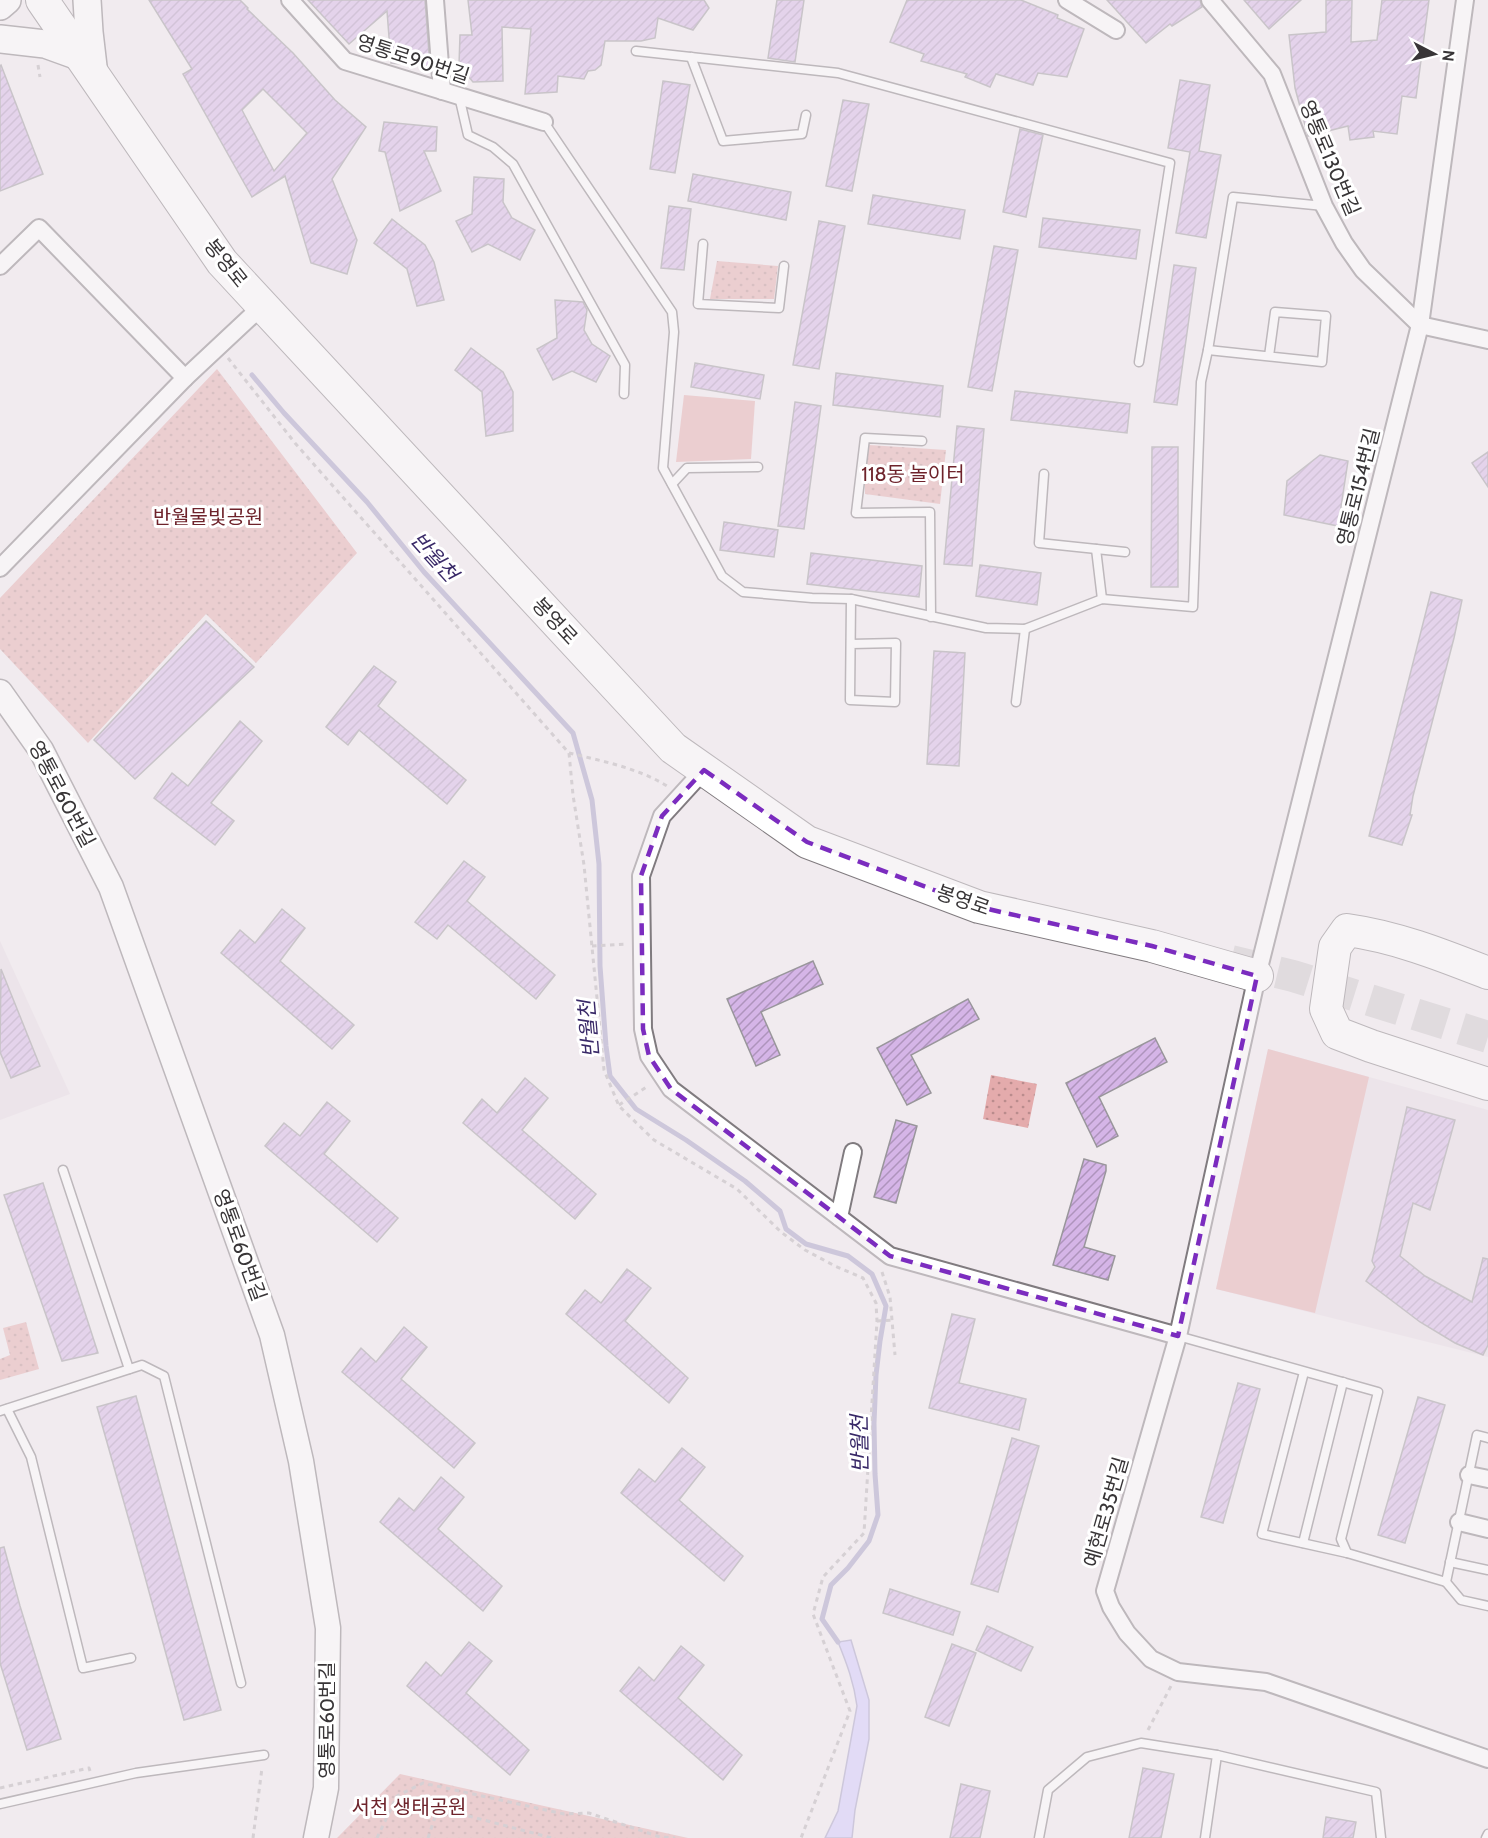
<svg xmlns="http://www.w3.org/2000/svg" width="1488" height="1838" font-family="Cabin,'Noto Sans KR',sans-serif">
  <defs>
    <pattern id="green-dots" width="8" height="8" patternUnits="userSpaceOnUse" patternTransform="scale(1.5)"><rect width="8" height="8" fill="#e4abac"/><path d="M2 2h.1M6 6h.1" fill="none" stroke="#ba8c8d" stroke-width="1.8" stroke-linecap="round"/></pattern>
    <pattern id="building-hatch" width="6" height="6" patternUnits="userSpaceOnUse" patternTransform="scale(1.5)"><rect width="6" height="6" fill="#d5b5e7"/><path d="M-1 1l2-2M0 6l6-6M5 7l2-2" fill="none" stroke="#ae94bc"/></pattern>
  </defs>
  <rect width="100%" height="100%" fill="#f1ebef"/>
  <g fill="#e7dbe4">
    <polygon points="0,941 70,1094 0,1120"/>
    <polygon points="1268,1049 1488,1110 1488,1357 1216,1289"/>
  </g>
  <g fill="url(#green-dots)">
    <polygon points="717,261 778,266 774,299 710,299"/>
    <polygon points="217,369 357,553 256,663 206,614 88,743 0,649 0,598"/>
    <polygon points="869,445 946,450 940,504 865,494 865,451"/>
    <polygon points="991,1075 1037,1084 1028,1128 983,1119"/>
    <polygon points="26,1322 39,1369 0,1380 0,1359 10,1355 3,1328"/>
    <polygon points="400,1774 688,1838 337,1838"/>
  </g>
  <g fill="#e4abac">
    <polygon points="684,395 755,401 751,459 676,462"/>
    <polygon points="1268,1049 1369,1077 1315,1313 1216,1289"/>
  </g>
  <path fill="#d0c8ff" stroke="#a29cc3" stroke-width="1.5" d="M 851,1640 L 869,1700 L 869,1739 L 855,1810 L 852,1838 L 825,1838 L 838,1811 L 857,1706 C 854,1683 847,1664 838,1642 Z"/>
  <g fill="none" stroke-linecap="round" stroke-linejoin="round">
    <polyline stroke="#a29cc3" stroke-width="5" points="252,375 284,413 367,502 424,572 573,733 592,800 599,864 600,966 606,1046 610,1076 636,1109 686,1140 745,1181 780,1211 786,1229 806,1244 848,1256 872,1274 886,1306 880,1341 876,1375 874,1423 875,1474 878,1515 869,1541 848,1568 831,1585 822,1619 838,1642"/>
  </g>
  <g fill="url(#building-hatch)" stroke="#99969b" stroke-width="1.5" fill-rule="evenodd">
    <path d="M 149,0 L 240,0 L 248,8 L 247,9 L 293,53 L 335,100 L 366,127 L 332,179 L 357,240 L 347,274 L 311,263 L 285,176 L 252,197 L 183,74 L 192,69 ZM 263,89 L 307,133 L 274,171 L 242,110 Z"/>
    <polygon points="308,0 425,0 430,67 391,63 387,11 349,44"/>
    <polygon points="468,0 704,0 709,8 693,30 658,18 655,38 641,41 605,41 601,65 595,70 588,71 584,79 558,76 557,92 525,94 531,29 502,27 503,81 473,82 459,65 460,35 472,35"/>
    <polygon points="777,0 804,0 795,62 768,58"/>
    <polygon points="907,0 1021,0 1058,15 1057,18 1084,29 1067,77 1038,73 1033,85 996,74 990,87 965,77 967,74 921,61 924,54 890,42"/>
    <polygon points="1107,0 1200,0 1202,7 1172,26 1170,24 1146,43"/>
    <polygon points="1244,0 1301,0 1269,29"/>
    <polygon points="1326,0 1352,0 1351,42 1377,40 1382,0 1429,0 1416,98 1402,96 1397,134 1373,131 1374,137 1350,140 1348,126 1308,136 1295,88 1289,35 1326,32"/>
    <polygon points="1,65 43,174 0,191 0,66"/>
    <polygon points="1180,80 1210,85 1199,151 1221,155 1206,238 1176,233 1190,152 1168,148"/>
    <polygon points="663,81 690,85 675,173 650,169"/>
    <polygon points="843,100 869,104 852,191 826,186"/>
    <polygon points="384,122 437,127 436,151 424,151 441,191 400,211 385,152 379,151"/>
    <polygon points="1020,129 1043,135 1026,217 1003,212"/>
    <polygon points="693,174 791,192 786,220 688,201"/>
    <polygon points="474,177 504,179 503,202 512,218 535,230 520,260 488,244 472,252 456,221 472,214"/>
    <polygon points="873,195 965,210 960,239 868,224"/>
    <polygon points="669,206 691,209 684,270 661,268"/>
    <polygon points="1043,218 1140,230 1136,259 1039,247"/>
    <polygon points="392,219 425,245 434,262 444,300 417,306 407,269 374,243"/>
    <polygon points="819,221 845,226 819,369 793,365"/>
    <polygon points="994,246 1018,250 992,391 968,387"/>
    <polygon points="1174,265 1196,268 1177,405 1154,402"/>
    <polygon points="555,300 583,302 587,310 584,330 592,344 610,356 596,382 572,371 553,380 537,349 557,338"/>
    <polygon points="471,348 503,372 513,392 513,431 486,436 482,392 455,370"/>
    <polygon points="695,363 764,375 760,399 691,387"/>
    <polygon points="836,373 943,386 940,417 833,405"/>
    <polygon points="1015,391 1130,404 1127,433 1011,420"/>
    <polygon points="795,402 821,406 804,529 778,526"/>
    <polygon points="957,426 984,429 972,566 944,564"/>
    <polygon points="1152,447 1178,447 1178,587 1151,587"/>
    <polygon points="1488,452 1488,487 1472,463"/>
    <polygon points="1320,455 1348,461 1338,526 1284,515 1287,481"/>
    <polygon points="724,522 778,530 774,557 720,550"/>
    <polygon points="811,553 922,566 919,597 807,584"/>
    <polygon points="980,565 1041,573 1037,605 976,596"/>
    <polygon points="1431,592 1462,600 1454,638 1413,796 1410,815 1412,815 1402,845 1369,836"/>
    <polygon points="206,621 254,667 135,779 94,740"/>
    <polygon points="934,651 965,653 959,766 927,764"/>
    <polygon points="374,666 396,682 378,706 466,780 447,804 359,730 348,745 326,727"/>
    <polygon points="240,721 262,741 211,803 234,821 215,845 154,798 172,773 188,786"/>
    <polygon points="464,861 485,877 467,901 555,975 536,999 448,925 437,939 415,922"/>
    <polygon points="282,909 305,928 280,961 354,1025 332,1049 221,953 240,930 255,943"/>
    <polygon points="813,961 823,984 761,1012 780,1055 756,1066 727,999"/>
    <polygon points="1,969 40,1066 11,1078 0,1052"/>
    <polygon points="968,999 979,1019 911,1055 931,1093 907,1105 877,1048"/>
    <polygon points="1155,1038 1167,1062 1099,1097 1118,1136 1097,1147 1066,1083"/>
    <polygon points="525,1078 548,1098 522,1130 596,1194 575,1219 463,1123 482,1099 497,1113"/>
    <polygon points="327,1102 350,1121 324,1154 398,1218 377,1242 265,1146 284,1123 300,1136"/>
    <polygon points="1407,1107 1455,1120 1430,1210 1413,1203 1400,1256 1425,1276 1472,1302 1483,1258 1488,1259 1488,1345 1483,1355 1455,1343 1420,1322 1366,1281 1375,1267 1372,1261"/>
    <polygon points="896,1120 917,1126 896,1203 874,1197"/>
    <polygon points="1084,1159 1106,1165 1106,1171 1084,1247 1115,1256 1108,1280 1053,1265"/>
    <polygon points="43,1183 98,1353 62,1361 4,1195"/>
    <polygon points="627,1269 651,1288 625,1321 688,1378 669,1403 566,1314 585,1290 601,1303"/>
    <polygon points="952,1314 975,1319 959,1383 1026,1399 1019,1430 929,1408"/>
    <polygon points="404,1327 427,1347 401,1379 475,1443 454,1468 342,1372 361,1348 376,1362"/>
    <polygon points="1238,1383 1260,1389 1223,1523 1201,1517"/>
    <polygon points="136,1396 221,1710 184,1720 145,1577 97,1407"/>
    <polygon points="1418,1397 1445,1405 1405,1543 1378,1535"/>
    <polygon points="1012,1438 1039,1446 998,1592 971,1584"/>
    <polygon points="682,1448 705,1467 679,1500 743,1556 724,1581 621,1493 639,1469 655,1482"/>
    <polygon points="441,1477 464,1497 438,1529 502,1586 483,1611 380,1522 399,1498 414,1511"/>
    <polygon points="4,1547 20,1606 61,1739 27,1750 0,1663 0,1548"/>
    <polygon points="890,1589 960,1612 953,1635 883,1613"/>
    <polygon points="987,1626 1033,1647 1021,1671 976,1650"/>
    <polygon points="469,1642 492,1661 466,1693 529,1750 510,1775 407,1686 426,1662 441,1676"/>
    <polygon points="952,1644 976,1653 949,1726 925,1717"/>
    <polygon points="681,1646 704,1665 678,1698 742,1755 723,1780 620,1691 639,1667 654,1681"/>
    <polygon points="1143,1768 1174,1774 1161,1838 1129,1838"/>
    <polygon points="961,1784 990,1791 980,1838 950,1838"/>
    <polygon points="1326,1817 1356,1822 1353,1838 1323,1838"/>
  </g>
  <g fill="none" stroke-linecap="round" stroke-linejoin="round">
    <polyline stroke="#ccc7ca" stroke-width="32" stroke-dasharray="32 16" stroke-linecap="butt" points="1231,961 1293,976 1488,1037"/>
    <g stroke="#807b7f" stroke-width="11">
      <g id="lane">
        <polyline points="636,51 838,73 1170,163 1139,362"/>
        <polyline points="691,57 723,141 802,134 806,115"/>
        <polyline points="459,96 468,135 493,147 513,164 625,365 624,394"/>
        <polyline points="544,122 672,312 674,332 663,468 722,576 743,592 812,598 851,599 986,628 1025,629 1102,599 1193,607 1201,382 1208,350 1233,197 1324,206"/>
        <polyline points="703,244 698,304 779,308 784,266"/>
        <polyline points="1208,350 1322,362 1326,316 1275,312 1269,356"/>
        <polyline points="922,441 865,438 856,513 930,512 931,617"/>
        <polyline points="1044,474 1039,543 1125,552"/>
        <polyline points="672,484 687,468 758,467"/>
        <polyline points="1096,549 1102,599"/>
        <polyline points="851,644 896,643 895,702 850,700 851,599"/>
        <polyline points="1016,702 1025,629"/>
        <polyline points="63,1170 129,1369"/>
        <polyline points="1178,1336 1378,1392 1341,1539 1347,1553 1446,1582"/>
        <polyline points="1304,1372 1262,1534 1347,1553"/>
        <polyline points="7,1409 31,1457 83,1668 131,1658"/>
        <polyline points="0,1411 142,1365 164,1376 241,1683"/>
        <polyline points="1488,1438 1477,1435 1446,1582 1461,1600 1488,1606"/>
        <polyline points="1303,1543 1343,1382"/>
        <polyline points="1450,1562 1488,1570"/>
        <polyline points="1217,1755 1376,1792 1381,1838"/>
        <polyline points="0,1804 136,1773 264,1755"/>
        <polyline points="1039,1838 1048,1790 1087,1757 1141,1743 1217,1755 1205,1838"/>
        <polyline points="1486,1838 1488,1834"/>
      </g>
    </g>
    <g stroke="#807b7f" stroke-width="20">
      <g id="street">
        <polyline points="290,0 345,61 544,122"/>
        <polyline points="435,0 442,91"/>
        <polyline points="1067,0 1116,30"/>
        <polyline points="1210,0 1272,74 1324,206 1344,243 1363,270 1420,325 1488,340"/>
        <polyline points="1465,0 1420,325 1257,976 1178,1336 1105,1591 1111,1607 1127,1633 1151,1659 1178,1672 1266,1682 1488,1759"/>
        <polyline points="0,266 39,228 185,378"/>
        <polyline points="0,568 185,378 262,306"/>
        <polyline points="704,770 662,816 641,876 643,1029 649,1056 671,1089 890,1256 1178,1336"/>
        <polyline points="839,1217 853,1152"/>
        <polyline points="1469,1475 1488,1479"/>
        <polyline points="1459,1522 1488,1529"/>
      </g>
    </g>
    <g stroke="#807b7f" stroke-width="27">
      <polyline id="secondary" points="0,692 41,750 111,887 272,1335 301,1461 328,1628 326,1788 316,1838"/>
    </g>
    <g stroke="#807b7f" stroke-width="30">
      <g id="primary">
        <polyline points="87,0 89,32 94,75"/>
        <polyline points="0,6 7,0"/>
        <polyline points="0,39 45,44 81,57"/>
      </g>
    </g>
    <g stroke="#807b7f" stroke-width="34">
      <g id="highway">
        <polyline points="42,0 222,262 673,748 807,842 979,907 1152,946 1257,976"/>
        <path d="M 1488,973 C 1442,955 1397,937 1347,930 L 1335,947 L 1326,1009 L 1337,1033 L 1371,1046 L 1488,1084"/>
      </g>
    </g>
    <g stroke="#b5b0b3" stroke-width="3" stroke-dasharray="4.5 4.5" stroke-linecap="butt">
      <polyline points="38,65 40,77"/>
      <polyline points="228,358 295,443 569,753 573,795 584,865 604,1070 619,1106 654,1140 737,1189 781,1232 805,1250 835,1266 863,1278 876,1303 877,1321 864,1533 823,1577 813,1614 850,1711 801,1838"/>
      <path d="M 569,753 C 602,761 638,768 667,786"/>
      <polyline points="592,946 626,944"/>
      <polyline points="619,1105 648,1086"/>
      <polyline points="882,1272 890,1297 895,1355"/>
      <polyline points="877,1321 893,1320"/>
      <polyline points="1148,1730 1171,1686"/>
      <polyline points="0,1788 89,1768 90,1771"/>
      <polyline points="253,1838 262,1768"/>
      <polyline points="377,1838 397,1796 423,1783 564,1814 589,1813 660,1837 675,1838"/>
      <polyline points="428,1838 438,1808 552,1838"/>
    </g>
    <use href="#lane" stroke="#fff" stroke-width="8"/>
    <use href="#street" stroke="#fff" stroke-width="16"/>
    <use href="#secondary" stroke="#fff" stroke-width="24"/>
    <use href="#primary" stroke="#fff" stroke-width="27"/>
    <use href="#highway" stroke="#fff" stroke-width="32"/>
  </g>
  <path d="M0 0H1488V1838H0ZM 704,770 L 807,842 L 979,907 L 1152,946 L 1257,976 L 1178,1336 L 890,1256 L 671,1089 L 649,1056 L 643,1029 L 641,876 L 662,816 Z" fill="#f1ebef" fill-opacity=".55" fill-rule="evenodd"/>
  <path fill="none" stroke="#7b2cbf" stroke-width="4.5" stroke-dasharray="12 8" stroke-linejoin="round" d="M 704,770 L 807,842 L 979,907 L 1152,946 L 1257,976 L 1178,1336 L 890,1256 L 671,1089 L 649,1056 L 643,1029 L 641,876 L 662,816 Z"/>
  <g text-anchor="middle" stroke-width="6" stroke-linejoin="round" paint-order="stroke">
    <g font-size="20" fill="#383537" stroke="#fff">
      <text transform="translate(413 59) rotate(18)" y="7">영통로90번길</text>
      <text transform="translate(1330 158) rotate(67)" y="7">영통로130번길</text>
      <text transform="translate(226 263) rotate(51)" y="7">봉영로</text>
      <text transform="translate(1358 487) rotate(-76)" y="7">영통로154번길</text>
      <text transform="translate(555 621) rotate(47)" y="7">봉영로</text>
      <text transform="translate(62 794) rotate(62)" y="7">영통로60번길</text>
      <text transform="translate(963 900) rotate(19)" y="7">봉영로</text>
      <text transform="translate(240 1245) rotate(70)" y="7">영통로60번길</text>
      <text transform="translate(1106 1512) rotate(-74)" y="7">예현로35번길</text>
      <text transform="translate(327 1720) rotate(-90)" y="7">영통로60번길</text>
    </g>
    <g font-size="20" fill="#6e232b" stroke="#fff">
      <text x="913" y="481">118동 놀이터</text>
      <text x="208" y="524">반월물빛공원</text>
      <text x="409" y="1814">서천 생태공원</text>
    </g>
    <g font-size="21" font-style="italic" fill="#392968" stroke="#fff">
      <text transform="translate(434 557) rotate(48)" y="7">반월천</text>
      <text transform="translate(589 1029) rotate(-95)" y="7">반월천</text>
      <text transform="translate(860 1444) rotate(-91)" y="7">반월천</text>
    </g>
  </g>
  <g transform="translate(1434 54) rotate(97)" stroke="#ffffff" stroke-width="4.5" paint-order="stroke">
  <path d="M0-4.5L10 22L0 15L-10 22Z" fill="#383537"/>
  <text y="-9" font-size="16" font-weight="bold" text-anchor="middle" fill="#383537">N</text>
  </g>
</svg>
